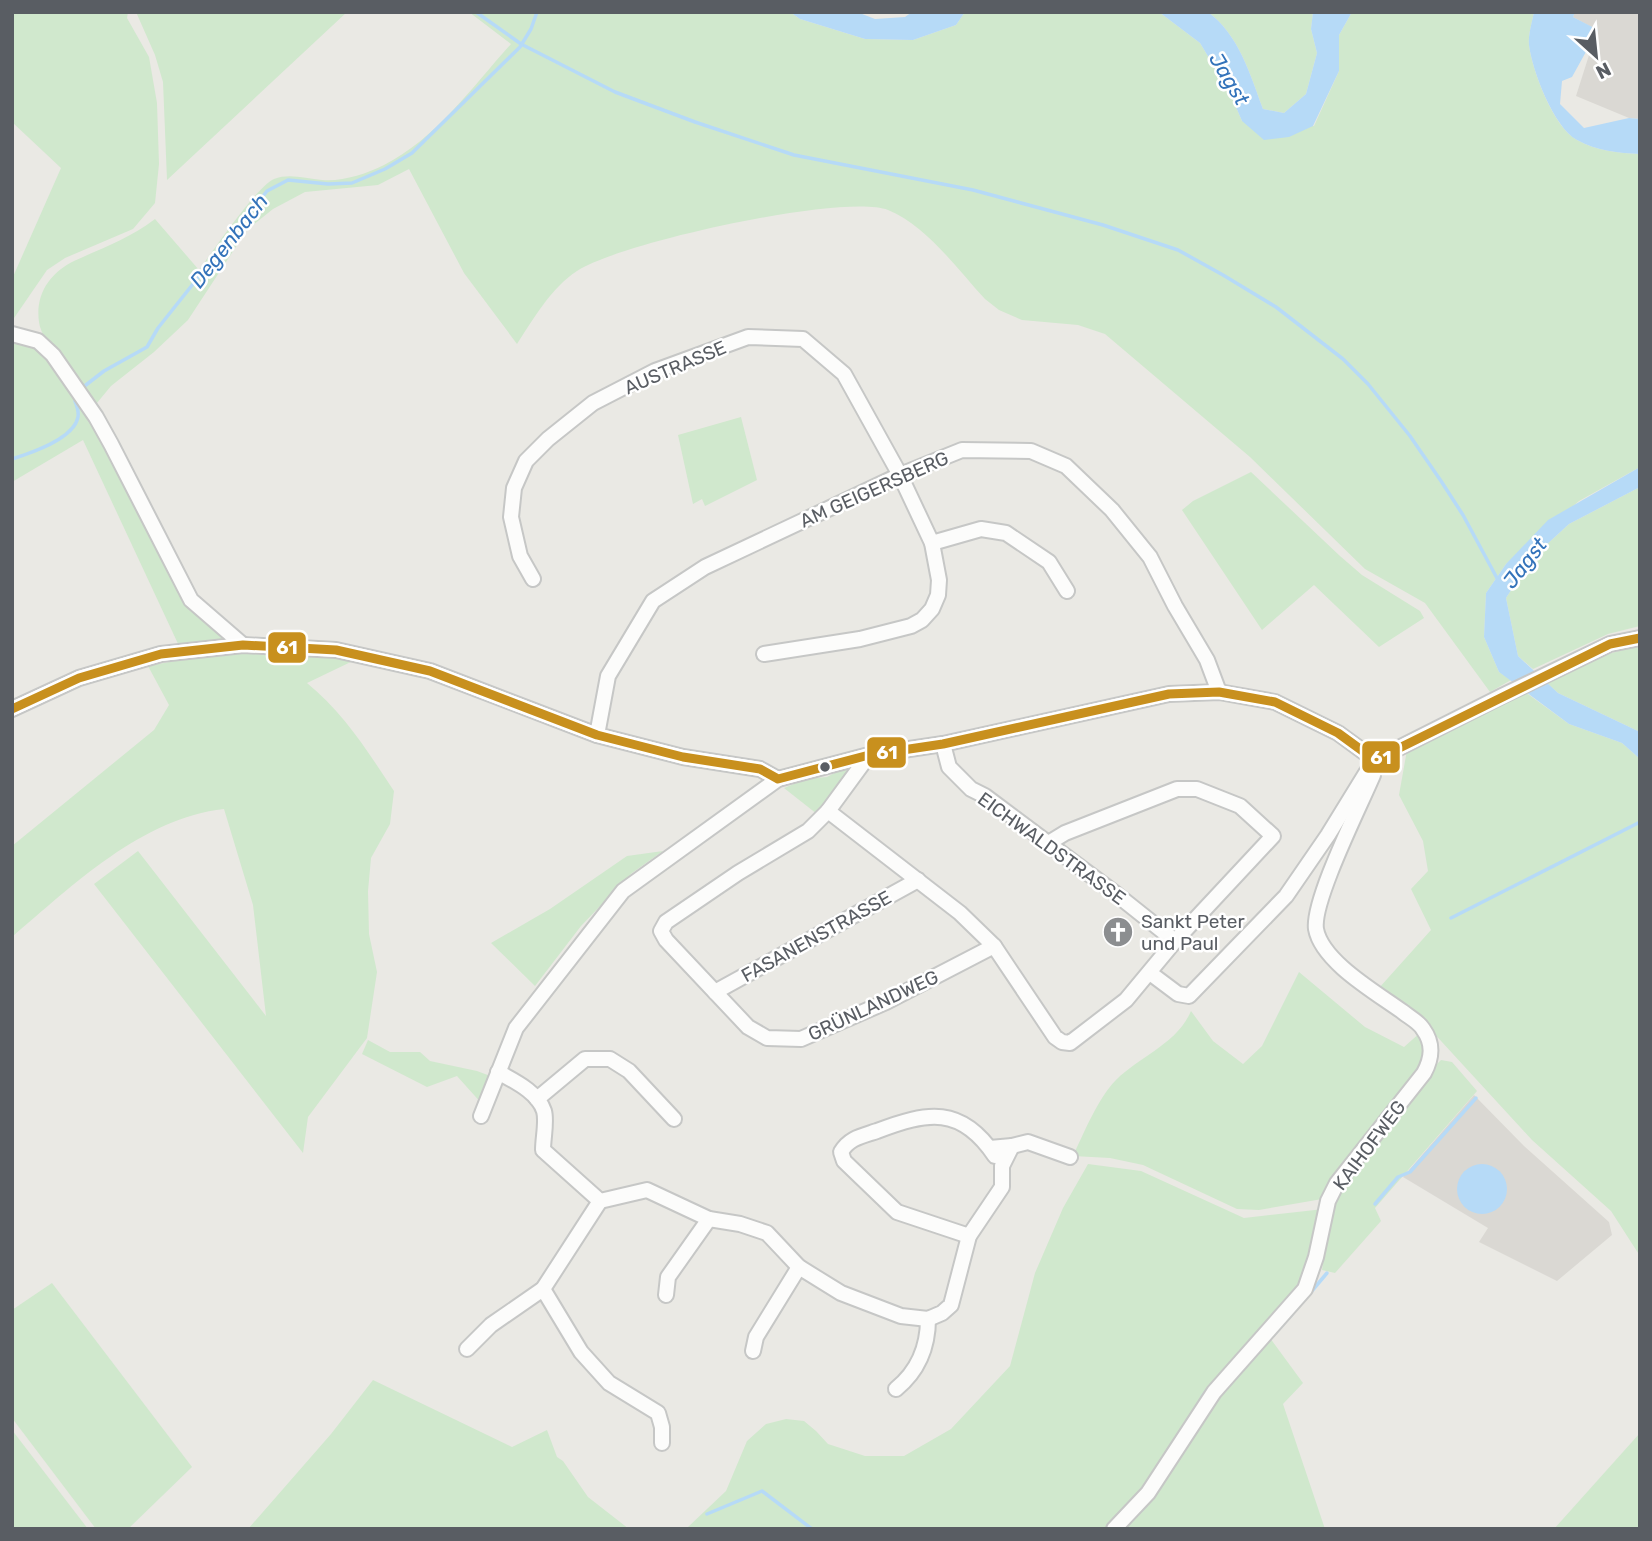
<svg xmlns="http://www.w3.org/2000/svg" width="1652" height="1541" font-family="Rubik,sans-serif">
  <rect width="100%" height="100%" fill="#eae9e4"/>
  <g fill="#dad8d3">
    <polygon points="1575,12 1640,12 1640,119 1629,118 1576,96 1597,30 1573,17"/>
    <polygon points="1474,1095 1524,1146 1609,1222 1612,1235 1557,1281 1479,1242 1488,1228 1403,1177"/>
  </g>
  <g fill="#d0e8cd">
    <polygon points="12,12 128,12 127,18 149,57 157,103 159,164 155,203 133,229 65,258 47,270 12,321 12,279 61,168 12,122"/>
    <polygon points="136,12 347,12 167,180 163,82 155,55"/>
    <path d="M 469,12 L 790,12 L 800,19 L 865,39 L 913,40 L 956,25 L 965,12 L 1159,12 L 1200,43 L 1229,91 L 1242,121 L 1314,126 L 1339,71 L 1339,35 L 1352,12 L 1534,12 C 1532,22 1528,35 1529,45 C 1532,70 1553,127 1577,140 C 1597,151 1618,153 1640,154 L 1640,467 L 1579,501 L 1506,564 L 1486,593 L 1484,637 L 1499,672 L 1511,680 L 1490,692 L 1425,603 L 1365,569 L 1250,457 L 1105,334 L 1078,325 L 1022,320 L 999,310 L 985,299 C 957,269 927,226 888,210 C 843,193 619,243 577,271 C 551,288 534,318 517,344 L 464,273 L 409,169 L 378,185 L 305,192 L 273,209 L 247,230 L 188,320 L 154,352 L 111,386 L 92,409 C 79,390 41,341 39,322 C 35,294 50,273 74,261 C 104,247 127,240 155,219 L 199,270 C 213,251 256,187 274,179 C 290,173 306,179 322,180 C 341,182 366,174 384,165 C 436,139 473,86 511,44 Z"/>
    <path d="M 1208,12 L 1313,12 L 1311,29 L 1317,53 L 1306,94 L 1284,113 L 1263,109 C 1250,74 1239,35 1208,12 Z"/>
    <polygon points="12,340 35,347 51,363 97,431 177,583 226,634 222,643 180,648 83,440 12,482"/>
    <polygon points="741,417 757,480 705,506 702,499 693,504 678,435"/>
    <polygon points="1251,472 1340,556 1362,575 1420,611 1424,618 1379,647 1314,585 1262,630 1182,510 1193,501"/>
    <polygon points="1640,487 1640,626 1608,634 1533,669 1518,656 1506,598 1532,558 1569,524"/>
    <polygon points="1640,645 1640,732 1558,693 1545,681 1605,655"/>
    <path d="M 249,647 L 357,659 L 307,683 C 344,713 368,752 394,791 L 390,824 L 371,858 L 368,891 L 369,934 L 377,972 L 367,1038 L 308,1117 L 303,1153 L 94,884 L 138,851 L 266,1016 L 253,905 L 224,809 C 142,818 73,885 12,937 L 12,846 L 154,730 L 169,705 L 148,666 Z"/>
    <polygon points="1525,692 1569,724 1622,743 1640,759 1640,1256 1611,1211 1532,1140 1430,1029 1379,988 1431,930 1411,889 1428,871 1423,841 1399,795 1407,750"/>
    <polygon points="842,769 849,771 817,814 784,788 806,779 827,777"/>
    <polygon points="663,851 632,873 581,926 535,986 491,943 550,909 627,856"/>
    <path d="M 1299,972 L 1365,1027 L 1404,1047 L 1421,1032 L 1428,1058 L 1328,1198 L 1259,1210 L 1237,1209 L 1143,1165 L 1110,1158 L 1073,1156 C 1084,1133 1098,1098 1116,1080 C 1140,1056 1177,1044 1191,1011 L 1213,1041 L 1243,1064 L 1262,1046 Z"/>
    <polygon points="368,1040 390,1052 420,1052 430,1061 477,1071 493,1077 483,1105 457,1076 427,1087 362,1054"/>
    <polygon points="1441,1060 1452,1062 1477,1091 1375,1208 1381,1221 1335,1273 1322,1270 1331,1209 1335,1195 1430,1071"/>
    <polygon points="1088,1164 1141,1171 1244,1218 1324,1209 1301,1291 1142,1496 1109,1529 248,1529 331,1434 373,1380 512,1447 547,1430 557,1457 563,1461 588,1497 629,1529 688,1527 726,1491 747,1441 766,1424 786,1419 804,1421 816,1431 828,1444 865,1456 904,1456 951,1429 1010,1366 1035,1273 1063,1208"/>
    <polygon points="52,1283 192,1467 128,1529 96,1529 12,1418 12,1310"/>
    <polygon points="1270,1338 1303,1383 1283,1404 1325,1529 1120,1529 1207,1408"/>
    <polygon points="12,1430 88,1529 12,1529"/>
    <polygon points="1640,1433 1640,1529 1554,1529"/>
  </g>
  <g fill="#b6daf7">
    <polygon points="790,12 857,12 875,19 905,17 912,12 965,12 956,25 913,40 865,39 800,19"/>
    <path d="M 1159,12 L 1208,12 C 1239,35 1250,74 1263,109 L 1284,113 L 1306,94 L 1317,53 L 1311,29 L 1313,12 L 1352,12 L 1339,35 L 1339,71 L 1313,126 L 1289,137 L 1264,140 L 1242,121 L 1229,91 L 1200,43 Z"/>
    <path d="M 1534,12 L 1575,12 L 1573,17 L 1598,30 L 1572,77 L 1562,81 L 1560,104 L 1584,128 L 1629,118 L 1640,119 L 1640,154 C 1618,153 1597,151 1577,140 C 1554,128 1532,70 1529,45 C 1528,35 1532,22 1534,12 Z"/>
    <polygon points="1640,467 1640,487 1569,524 1532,558 1506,598 1518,656 1558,693 1640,732 1640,759 1622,743 1569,724 1499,672 1484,637 1486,593 1506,564 1548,520"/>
    <circle cx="1482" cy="1189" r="25"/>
  </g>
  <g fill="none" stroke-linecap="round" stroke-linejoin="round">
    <g stroke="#b6daf7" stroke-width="3.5">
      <polyline points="476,12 521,44 615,92 695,122 794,155 973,190 1103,225 1178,250 1223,275 1276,307 1343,359 1368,384 1410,436 1441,481 1463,515 1498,580"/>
      <polyline points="82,388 104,371 147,347 158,328 267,191 288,180 328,184 352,183 385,169 412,153 520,47 531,29 537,12"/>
      <path d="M 12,459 C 31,453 74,439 78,417 C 79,412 77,406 75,401 L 77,397"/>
      <polyline points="1451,918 1640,822"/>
      <polyline points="1375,1204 1398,1177 1410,1172 1476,1098"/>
      <polyline points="1311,1292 1327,1273"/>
      <polyline points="1230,1384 1292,1314"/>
      <polyline points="1202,1397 1207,1390"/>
      <polyline points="707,1514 762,1491 812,1529"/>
      <polyline points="1127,1525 1146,1505"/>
    </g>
    <g stroke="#c6c7c6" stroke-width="18">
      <g id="minor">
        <polyline points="12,334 38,341 53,355 96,417 111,444 191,600 243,645"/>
        <polyline points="932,543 981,529 1006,533 1049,562 1067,591"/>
        <polyline points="533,579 520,556 511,517 514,488 526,461 548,439 593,403 655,371 748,337 803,339 844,374 900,475 932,543 939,580 938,595 932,609 922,620 911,626 860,639 764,654"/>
        <polyline points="12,709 79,678 161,654 243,645 336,650 430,671 597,735 683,757 760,769 778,779"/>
        <polyline points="597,735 608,676 653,601 705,567 900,475 962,450 1031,451 1066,466 1112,510 1150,557 1175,606 1207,660 1219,692"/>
        <polyline points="943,744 949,767 971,789 985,796 1116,894 1175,941"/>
        <polyline points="869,755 828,811 960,913 994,946 1055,1037 1062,1042 1070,1043 1126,1000 1175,941 1273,836 1240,806 1197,789 1177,789 1065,833 1047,844"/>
        <polyline points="828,811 808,831 738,873 666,922 661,931 666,940 748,1027 767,1038 801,1039 886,1002 994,946"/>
        <polyline points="1150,973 1178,994 1189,996 1286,896 1328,835 1368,770"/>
        <polyline points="715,992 918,880"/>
        <path d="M 498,1072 C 514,1081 538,1092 544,1111 C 547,1121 543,1138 543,1150 L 600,1201 L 647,1190 L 709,1219 L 740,1224 L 767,1233 L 799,1267 L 841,1293 L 901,1316 L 928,1319 L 942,1313 L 951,1305 L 969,1236 L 1002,1187 L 1002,1166 L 1012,1146 L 990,1148"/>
        <polyline points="537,1099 585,1059 610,1059 629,1071 674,1119"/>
        <polyline points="481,1116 516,1028 623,891 778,779 869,755 943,744 1169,694 1219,692 1275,702 1338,733 1375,760 1502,696 1610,644 1640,638"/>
        <polyline points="1012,1146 1028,1142 1070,1157"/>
        <path d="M 969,1236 L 897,1212 L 844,1161 L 841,1152 C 849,1138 862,1136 877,1131 C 927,1112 961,1105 995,1156"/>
        <polyline points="543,1289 581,1352 609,1383 658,1413 662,1427 662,1443"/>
        <polyline points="666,1295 668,1277 709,1219"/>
        <polyline points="467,1349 491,1325 543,1289 600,1201"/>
        <polyline points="753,1351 756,1337 799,1267"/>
        <path d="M 896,1389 C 918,1371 928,1347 928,1319"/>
        <path d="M 1114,1529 L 1148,1493 L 1214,1392 L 1305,1289 L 1316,1257 L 1328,1201 L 1337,1183 L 1424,1073 C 1432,1058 1434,1044 1423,1029 C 1419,1022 1409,1017 1403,1012 C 1377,993 1322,962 1316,929 C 1312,901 1360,806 1373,775 L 1375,760"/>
      </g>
    </g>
    <use href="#minor" stroke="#fcfcfb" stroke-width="14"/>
    <g stroke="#fff" stroke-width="14">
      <polyline id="bus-1" points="12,709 79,678 161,654 243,645 336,650 430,671 597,735 683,757 760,769 778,779 869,755 943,744 1169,694 1219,692 1275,702 1338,733 1375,760 1610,644 1640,638"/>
    </g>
    <use href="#bus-1" stroke="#c8901e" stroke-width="9"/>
  </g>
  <defs>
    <g id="church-disc" transform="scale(1.575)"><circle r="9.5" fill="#8c8e90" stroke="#fff"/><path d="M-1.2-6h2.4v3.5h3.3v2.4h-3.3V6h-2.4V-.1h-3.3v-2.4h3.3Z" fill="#fff"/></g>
  </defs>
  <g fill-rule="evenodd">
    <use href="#church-disc" x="1118" y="932"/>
  </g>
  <circle fill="#595d63" stroke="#fff" stroke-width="2.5" cx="825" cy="767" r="6"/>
  <g text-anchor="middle" stroke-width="5" stroke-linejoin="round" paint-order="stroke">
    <g font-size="19" fill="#595d63" stroke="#fff">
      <text transform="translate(675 367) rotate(-23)" y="7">AUSTRASSE</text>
      <text transform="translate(874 489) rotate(-24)" y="7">AM GEIGERSBERG</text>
      <text transform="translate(1052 848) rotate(36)" y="7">EICHWALDSTRASSE</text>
      <text transform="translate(816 936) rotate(-29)" y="7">FASANENSTRASSE</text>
      <text transform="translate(873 1005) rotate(-25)" y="7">GRÜNLANDWEG</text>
      <text transform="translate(1369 1145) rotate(-53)" y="7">KAIHOFWEG</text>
    </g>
    <g font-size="19" fill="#595d63" stroke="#fff" text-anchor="start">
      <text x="1141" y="928">Sankt Peter<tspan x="1141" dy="22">und Paul</tspan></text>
    </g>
    <g font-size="21" font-style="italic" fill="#3373ba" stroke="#fff">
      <text transform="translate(1229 79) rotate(59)" y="7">Jagst</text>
      <text transform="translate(229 241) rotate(-52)" y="7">Degenbach</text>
      <text transform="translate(1525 563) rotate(-52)" y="7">Jagst</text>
    </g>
  </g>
  <g stroke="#fff" stroke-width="2.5">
    <rect x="267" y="631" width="40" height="33" rx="7" fill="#c8901e"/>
    <rect x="866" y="736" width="41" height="33" rx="7" fill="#c8901e"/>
    <rect x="1361" y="740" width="40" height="34" rx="7" fill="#c8901e"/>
  </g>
  <g font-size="19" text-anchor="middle" font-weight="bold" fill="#fff">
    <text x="287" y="654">61</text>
    <text x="887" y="759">61</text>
    <text x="1381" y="764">61</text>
  </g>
  <rect width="1652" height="1541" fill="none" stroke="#595d63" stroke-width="28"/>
  <g transform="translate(1596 56) rotate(153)" stroke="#ffffff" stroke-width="5" paint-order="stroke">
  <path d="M0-5L12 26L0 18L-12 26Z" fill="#595d63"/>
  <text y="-10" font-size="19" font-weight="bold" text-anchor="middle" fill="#595d63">N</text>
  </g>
</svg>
